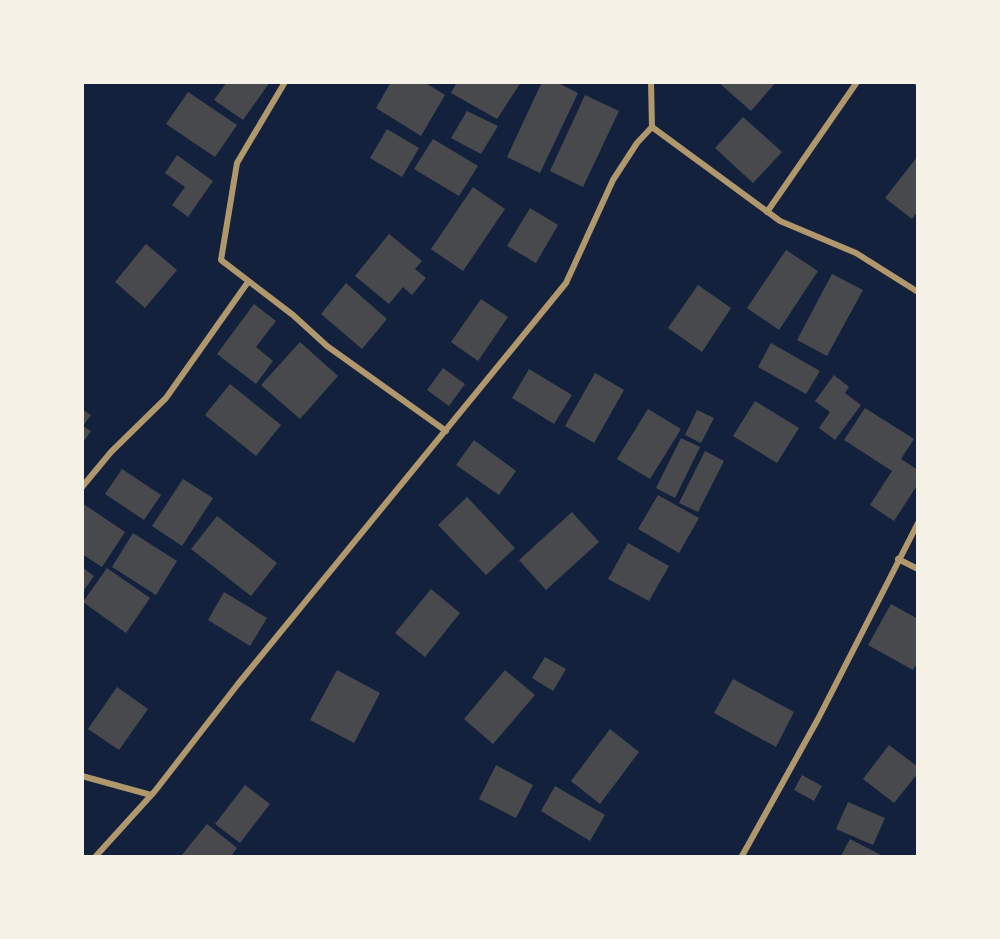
<svg xmlns="http://www.w3.org/2000/svg" width="1000" height="939" font-family="Lato,sans-serif">
  <rect width="100%" height="100%" fill="#14213d"/>
  <g fill="#48494c">
    <polygon points="227,82 270,82 243,120 214,100"/>
    <polygon points="391,82 424,82 445,95 421,136 376,108"/>
    <polygon points="457,82 521,82 497,119 451,93"/>
    <polygon points="542,82 556,82 578,93 540,173 507,157"/>
    <polygon points="718,82 776,82 751,111"/>
    <polygon points="188,92 237,125 215,157 166,124"/>
    <polygon points="585,95 619,111 583,187 550,171"/>
    <polygon points="467,111 498,126 481,154 451,138"/>
    <polygon points="743,117 782,152 753,183 715,148"/>
    <polygon points="387,129 419,148 402,177 370,158"/>
    <polygon points="433,139 478,166 459,196 414,169"/>
    <polygon points="177,155 213,181 188,217 172,205 185,187 165,173"/>
    <polygon points="918,156 918,211 912,219 885,198"/>
    <polygon points="473,187 505,209 463,271 431,249"/>
    <polygon points="530,208 558,225 536,263 507,246"/>
    <polygon points="389,234 422,261 415,269 426,278 412,295 403,287 389,304 355,276"/>
    <polygon points="146,244 177,270 145,308 115,282"/>
    <polygon points="786,250 818,271 779,330 747,308"/>
    <polygon points="832,274 863,290 827,356 797,340"/>
    <polygon points="346,283 387,319 362,349 321,314"/>
    <polygon points="698,285 731,308 702,352 668,328"/>
    <polygon points="481,299 508,317 478,361 451,342"/>
    <polygon points="254,304 276,321 256,347 273,361 256,384 217,354"/>
    <polygon points="300,342 338,376 300,419 261,385"/>
    <polygon points="771,343 820,371 806,394 758,367"/>
    <polygon points="443,368 465,384 449,406 427,390"/>
    <polygon points="529,369 572,395 554,424 512,398"/>
    <polygon points="595,373 624,390 594,443 565,426"/>
    <polygon points="834,375 849,387 845,393 861,405 835,440 819,428 830,412 815,401"/>
    <polygon points="230,384 281,425 256,456 205,415"/>
    <polygon points="755,401 799,428 777,463 733,436"/>
    <polygon points="865,408 914,439 901,459 918,470 918,484 894,521 870,505 892,471 844,440"/>
    <polygon points="82,409 91,415 83,426 91,431 82,444"/>
    <polygon points="648,409 681,429 650,479 617,459"/>
    <polygon points="697,410 714,418 701,443 685,435"/>
    <polygon points="681,438 700,447 675,498 656,488"/>
    <polygon points="474,440 516,471 499,495 456,465"/>
    <polygon points="705,451 724,461 698,512 679,503"/>
    <polygon points="122,469 161,495 144,520 105,494"/>
    <polygon points="183,479 213,498 182,546 152,526"/>
    <polygon points="658,495 699,518 679,553 638,529"/>
    <polygon points="467,497 515,548 486,575 438,525"/>
    <polygon points="82,503 125,532 102,567 82,554"/>
    <polygon points="572,512 599,542 546,590 519,560"/>
    <polygon points="217,516 277,563 251,596 191,549"/>
    <polygon points="133,533 177,561 156,595 112,567"/>
    <polygon points="628,543 669,566 649,601 608,579"/>
    <polygon points="82,567 94,576 82,593"/>
    <polygon points="107,568 150,598 126,633 83,602"/>
    <polygon points="431,589 460,613 425,657 395,633"/>
    <polygon points="224,592 267,618 250,646 208,620"/>
    <polygon points="891,604 918,619 918,662 913,670 868,645"/>
    <polygon points="545,657 566,669 553,691 532,678"/>
    <polygon points="337,670 380,693 354,743 310,720"/>
    <polygon points="505,670 535,695 493,744 464,719"/>
    <polygon points="733,679 794,712 776,747 714,713"/>
    <polygon points="117,687 148,709 119,750 88,729"/>
    <polygon points="610,729 639,752 600,804 571,781"/>
    <polygon points="889,745 918,767 918,773 894,803 863,779"/>
    <polygon points="496,765 533,785 516,818 479,799"/>
    <polygon points="802,775 822,786 814,801 794,790"/>
    <polygon points="245,785 270,804 240,843 215,824"/>
    <polygon points="555,786 605,815 590,841 541,811"/>
    <polygon points="848,802 885,818 873,845 836,829"/>
    <polygon points="207,824 237,848 231,856 181,856"/>
    <polygon points="850,839 883,856 841,856"/>
  </g>
  <g fill="none" stroke-linecap="round" stroke-linejoin="round">
    <g stroke="#b1986c" stroke-width="6">
      <polyline points="285,82 237,163 221,260 293,315 327,346 446,431"/>
      <polyline points="651,82 652,127"/>
      <polyline points="917,82 918,83"/>
      <polyline points="767,212 857,82"/>
      <polyline points="82,487 111,452 166,398 248,282"/>
      <polyline points="898,559 918,569"/>
      <polyline points="82,776 151,795"/>
      <polyline points="96,856 155,791 238,684 566,283 613,180 637,143 652,127 780,221 856,253 918,292"/>
      <polyline points="742,856 818,719 918,523"/>
    </g>
  </g>
  <rect width="1000" height="939" fill="none" stroke="#f6f1e7" stroke-width="168"/>
</svg>
